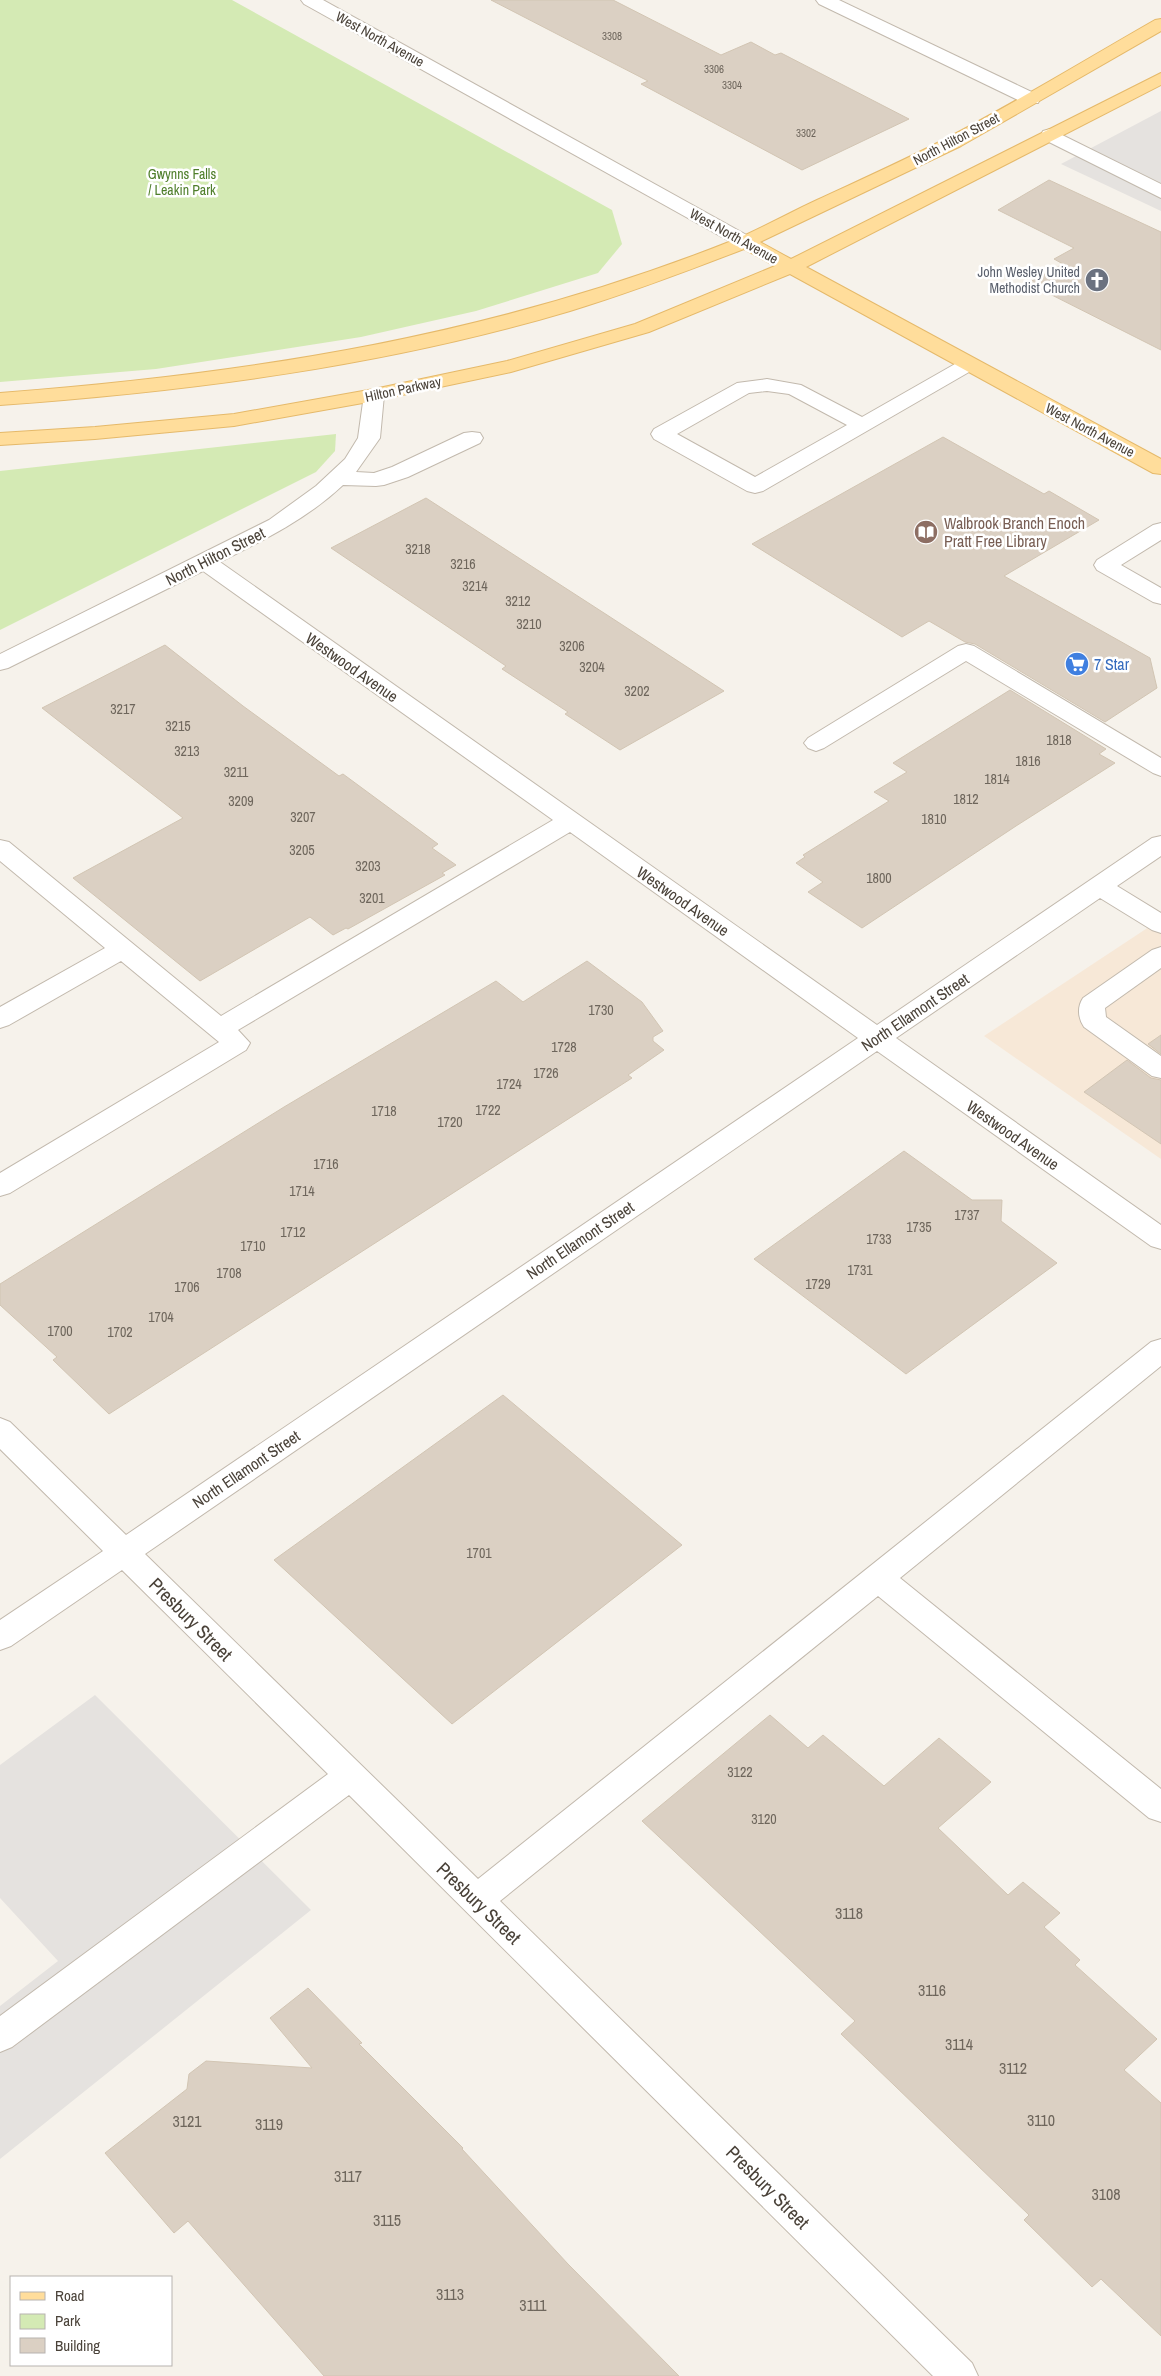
<svg xmlns="http://www.w3.org/2000/svg" width="1161" height="2376" font-family="'Archivo Narrow',sans-serif">
  <rect width="100%" height="100%" fill="#f6f2eb"/>
  <polygon fill="#f7e8d7" points="1161,919 1161,1159 984,1036"/>
  <g fill="#d4eab4">
    <polygon points="0,0 232,0 612,210 622,244 598,273 476,311 361,337 156,369 0,382"/>
    <polygon points="336,434 335,451 316,472 0,630 0,471"/>
  </g>
  <g fill="#e5e2df">
    <polygon points="1161,111 1161,211 1061,164"/>
    <polygon points="95,1695 311,1910 0,2159 0,2006 58,1961 0,1898 0,1765"/>
  </g>
  <g fill="#dbd0c3" stroke="#d2c5b3">
    <polygon points="491,0 613,0 721,55 751,42 775,55 781,53 909,119 802,170 641,84 648,81"/>
    <polygon points="1049,180 1161,232 1161,350 1028,283 1063,264 1054,259 1074,248 998,210"/>
    <polygon points="943,437 1044,494 1049,491 1099,520 1004,576 1150,658 1157,688 1105,722 975,644 965,642 929,621 902,637 752,544"/>
    <polygon points="426,498 604,613 724,691 620,750 565,714 568,712 502,669 506,666 331,548"/>
    <polygon points="165,645 243,706 339,776 343,774 438,844 432,848 456,865 442,873 445,875 348,929 346,928 333,935 310,917 200,981 73,878 183,818 42,708"/>
    <polygon points="1010,690 1106,749 1099,754 1115,763 1016,826 862,928 808,892 823,882 796,863 805,857 803,855 889,801 874,792 907,772 893,763"/>
    <polygon points="587,961 642,1002 663,1031 653,1037 653,1041 664,1050 628,1075 632,1078 109,1414 53,1360 57,1357 0,1305 0,1284 284,1107 496,981 523,1002"/>
    <polygon points="1161,1035 1161,1054 1148,1044"/>
    <polygon points="1127,1060 1151,1078 1161,1080 1161,1144 1084,1092"/>
    <polygon points="904,1151 972,1200 1002,1200 1001,1221 1057,1263 906,1374 754,1259"/>
    <polygon points="503,1395 682,1545 452,1724 274,1560"/>
    <polygon points="770,1715 808,1748 823,1735 884,1786 939,1738 991,1782 938,1828 1008,1895 1023,1882 1060,1913 1044,1927 1080,1960 1075,1965 1157,2039 1124,2070 1161,2103 1161,2336 1101,2279 1092,2287 1024,2220 1029,2215 841,2034 855,2021 642,1821"/>
    <polygon points="308,1988 362,2043 359,2044 463,2148 462,2149 568,2264 679,2376 324,2376 188,2221 174,2233 105,2153 187,2089 189,2074 206,2061 312,2068 270,2018"/>
  </g>
  <g fill="none" stroke-linecap="round" stroke-linejoin="round">
    <g stroke="#c2b9ad" stroke-width="2">
      <g id="minor">
        <polygon points="301,0 323,0 752,238 755,242 752,246 745,248 738,246 304,4"/>
        <polygon points="816,0 839,0 1038,95 1040,99 1038,103 1024,103 819,4"/>
        <polygon points="1050,129 1161,184 1161,198 1043,139 1041,135 1043,131"/>
        <path d="M 969,358 L 976,360 L 979,364 L 976,368 L 763,491 L 755,493 L 747,491 L 654,439 L 651,434 L 654,429 L 737,383 L 767,379 L 801,385 L 862,417 L 962,360 ZM 767,391 L 789,394 L 847,425 L 755,477 L 677,434 L 749,393 Z"/>
        <path d="M 374,389 L 381,391 L 384,395 L 380,438 L 356,472 L 374,473 L 392,467 L 464,433 L 472,432 L 480,433 L 483,438 L 480,443 L 408,477 L 384,485 L 376,486 L 343,485 C 307,519 264,540 220,562 L 877,1025 L 1152,838 L 1161,836 L 1161,856 L 1117,886 L 1161,913 L 1161,933 L 1152,930 L 1100,898 L 896,1038 L 1161,1225 L 1161,1249 L 1151,1246 L 877,1051 L 145,1554 L 478,1879 L 1151,1342 L 1161,1339 L 1161,1366 L 900,1578 L 1161,1789 L 1161,1822 L 1149,1818 L 878,1596 L 500,1901 L 972,2363 L 978,2376 L 933,2376 L 349,1795 L 12,2047 L 0,2052 L 0,2016 L 328,1774 L 122,1570 L 11,1646 L 0,1650 L 0,1620 L 103,1551 L 0,1449 L 0,1418 L 10,1422 L 126,1535 L 858,1038 L 570,832 L 238,1030 L 250,1043 L 246,1050 L 10,1193 L 0,1196 L 0,1173 L 219,1042 L 121,961 L 9,1025 L 0,1028 L 0,1007 L 105,948 L 0,861 L 0,840 L 9,842 L 221,1016 L 553,820 L 203,571 L 8,668 L 0,670 L 0,654 L 269,520 L 316,486 L 345,459 L 358,438 L 364,395 L 367,391 Z"/>
        <polygon points="1161,523 1161,540 1121,565 1161,588 1161,604 1153,602 1097,570 1094,565 1097,560 1153,525"/>
        <polygon points="966,644 974,646 1161,758 1161,776 1153,773 966,661 824,748 816,751 808,748 804,743 808,738 958,646"/>
        <path d="M 1161,947 L 1161,968 L 1105,1008 L 1106,1017 L 1161,1056 L 1161,1078 L 1152,1076 L 1084,1027 C 1078,1018 1077,1007 1083,998 L 1152,950 Z"/>
      </g>
    </g>
    <g stroke="#e5b96a" stroke-width="2">
      <path id="major" d="M 1161,19 L 1161,31 L 961,146 L 760,242 L 791,259 L 1161,73 L 1161,85 L 806,267 L 1161,459 L 1161,474 L 1153,473 L 790,274 L 649,332 L 511,372 L 374,401 L 234,426 L 95,439 L 0,445 L 0,433 L 95,427 L 234,414 L 374,389 L 507,361 L 635,324 L 775,266 L 744,249 C 687,271 629,293 570,311 C 385,366 193,391 0,405 L 0,393 C 257,373 493,336 734,240 C 762,228 789,213 817,200 C 860,180 903,161 945,139 C 1017,102 1085,60 1155,20 Z"/>
    </g>
    <use href="#minor" fill="#fff" fill-rule="evenodd"/>
    <use href="#major" fill="#ffdd9b" fill-rule="evenodd"/>
  </g>
  <defs>
    <g id="church-disc" transform="scale(1.25)"><circle r="9.5" fill="#6b7280" stroke="#fff"/><path d="M-1.2-6h2.4v3.5h3.3v2.4h-3.3V6h-2.4V-.1h-3.3v-2.4h3.3Z" fill="#fff"/></g>
    <g id="library-disc" transform="scale(1.25)"><circle r="9.5" fill="#8d6e63" stroke="#fff"/><path d="M-6-4Q-3-5.5-.7-3.5V5Q-3 3-6 4ZM6-4Q3-5.5 .7-3.5V5Q3 3 6 4Z" fill="#fff"/></g>
    <g id="supermarket-disc" transform="scale(1.25)"><circle r="9.5" fill="#3f7fe0" stroke="#fff"/><path d="M-6-5.5h2.5l.6 2H6L4.5 2H-2.5L-4.4-4H-6ZM-1.5 3.2a1.3 1.3 0 1 0 .1 0ZM3 3.2a1.3 1.3 0 1 0 .1 0Z" fill="#fff"/></g>
  </defs>
  <g fill-rule="evenodd">
    <use href="#church-disc" x="1097" y="280"/>
    <use href="#library-disc" x="926" y="532"/>
    <use href="#supermarket-disc" x="1077" y="664"/>
  </g>
  <g text-anchor="middle" stroke-width="5" stroke-linejoin="round" paint-order="stroke">
    <g font-size="11" fill="#6e665c">
      <text x="612" y="40">3308</text>
      <text x="714" y="73">3306</text>
      <text x="732" y="89">3304</text>
      <text x="806" y="137">3302</text>
    </g>
    <g font-size="14" fill="#4a4239" stroke="#fff">
      <text transform="translate(380 39) rotate(29)" y="5">West North Avenue</text>
      <text transform="translate(956 139) rotate(-28)" y="5">North Hilton Street</text>
      <text transform="translate(734 236) rotate(29)" y="5">West North Avenue</text>
      <text transform="translate(403 389) rotate(-12)" y="5">Hilton Parkway</text>
      <text transform="translate(1090 430) rotate(28)" y="5">West North Avenue</text>
    </g>
    <g font-size="14" fill="#4e7e2a" stroke="#fff">
      <text x="182" y="179">Gwynns Falls<tspan x="182" dy="16">/ Leakin Park</tspan></text>
    </g>
    <g font-size="14" fill="#5b616d" stroke="#fff" text-anchor="end">
      <text x="1080" y="277">John Wesley United<tspan x="1080" dy="16">Methodist Church</tspan></text>
    </g>
    <g font-size="14" fill="#6e665c">
      <text x="418" y="554">3218</text>
      <text x="463" y="569">3216</text>
      <text x="475" y="591">3214</text>
      <text x="518" y="606">3212</text>
      <text x="529" y="629">3210</text>
      <text x="572" y="651">3206</text>
      <text x="592" y="672">3204</text>
      <text x="637" y="696">3202</text>
      <text x="123" y="714">3217</text>
      <text x="178" y="731">3215</text>
      <text x="1059" y="745">1818</text>
      <text x="187" y="756">3213</text>
      <text x="1028" y="766">1816</text>
      <text x="236" y="777">3211</text>
      <text x="997" y="784">1814</text>
      <text x="966" y="804">1812</text>
      <text x="241" y="806">3209</text>
      <text x="303" y="822">3207</text>
      <text x="934" y="824">1810</text>
      <text x="302" y="855">3205</text>
      <text x="368" y="871">3203</text>
      <text x="879" y="883">1800</text>
      <text x="372" y="903">3201</text>
      <text x="601" y="1015">1730</text>
      <text x="564" y="1052">1728</text>
      <text x="546" y="1078">1726</text>
      <text x="509" y="1089">1724</text>
      <text x="488" y="1115">1722</text>
      <text x="384" y="1116">1718</text>
      <text x="450" y="1127">1720</text>
      <text x="326" y="1169">1716</text>
      <text x="302" y="1196">1714</text>
      <text x="967" y="1220">1737</text>
      <text x="919" y="1232">1735</text>
      <text x="293" y="1237">1712</text>
      <text x="879" y="1244">1733</text>
      <text x="253" y="1251">1710</text>
      <text x="860" y="1275">1731</text>
      <text x="229" y="1278">1708</text>
      <text x="818" y="1289">1729</text>
      <text x="187" y="1292">1706</text>
      <text x="161" y="1322">1704</text>
      <text x="60" y="1336">1700</text>
      <text x="120" y="1337">1702</text>
      <text x="479" y="1558">1701</text>
      <text x="740" y="1777">3122</text>
      <text x="764" y="1824">3120</text>
    </g>
    <g font-size="16" fill="#785e54" stroke="#fff" text-anchor="start">
      <text x="944" y="529">Walbrook Branch Enoch<tspan x="944" dy="18">Pratt Free Library</tspan></text>
    </g>
    <g font-size="16" fill="#4a4239" stroke="#fff">
      <text transform="translate(215 556) rotate(-27)" y="6">North Hilton Street</text>
      <text transform="translate(352 667) rotate(35)" y="6">Westwood Avenue</text>
      <text transform="translate(683 901) rotate(35)" y="6">Westwood Avenue</text>
      <text transform="translate(915 1012) rotate(-34)" y="6">North Ellamont Street</text>
      <text transform="translate(1013 1135) rotate(35)" y="6">Westwood Avenue</text>
      <text transform="translate(580 1240) rotate(-34)" y="6">North Ellamont Street</text>
      <text transform="translate(246 1469) rotate(-34)" y="6">North Ellamont Street</text>
    </g>
    <g font-size="16" fill="#366cbe" stroke="#fff" text-anchor="start">
      <text x="1094" y="670">7 Star</text>
    </g>
    <g font-size="16" fill="#6e665c">
      <text x="849" y="1919">3118</text>
      <text x="932" y="1996">3116</text>
      <text x="959" y="2050">3114</text>
      <text x="1013" y="2074">3112</text>
      <text x="1041" y="2126">3110</text>
      <text x="187" y="2127">3121</text>
      <text x="269" y="2130">3119</text>
      <text x="348" y="2182">3117</text>
      <text x="1106" y="2200">3108</text>
      <text x="387" y="2226">3115</text>
      <text x="450" y="2300">3113</text>
      <text x="533" y="2311">3111</text>
    </g>
    <g font-size="19" fill="#4a4239" stroke="#fff">
      <text transform="translate(191 1619) rotate(45)" y="7">Presbury Street</text>
      <text transform="translate(479 1903) rotate(44)" y="7">Presbury Street</text>
      <text transform="translate(768 2187) rotate(45)" y="7">Presbury Street</text>
    </g>
  </g>
  <rect x="10" y="2276" width="162" height="90" fill="#ffffff" stroke="#b7b3b0"/>
  <rect x="20" y="2292" width="25" height="8" fill="#ffdd9b" stroke="#b7b3b0"/>
  <text x="55" y="2301" font-size="15" fill="#4a4239">Road</text>
  <rect x="20" y="2314" width="25" height="15" fill="#d4eab4" stroke="#b7b3b0"/>
  <text x="55" y="2326" font-size="15" fill="#4a4239">Park</text>
  <rect x="20" y="2338" width="25" height="15" fill="#dbd0c3" stroke="#b7b3b0"/>
  <text x="55" y="2351" font-size="15" fill="#4a4239">Building</text>
</svg>
